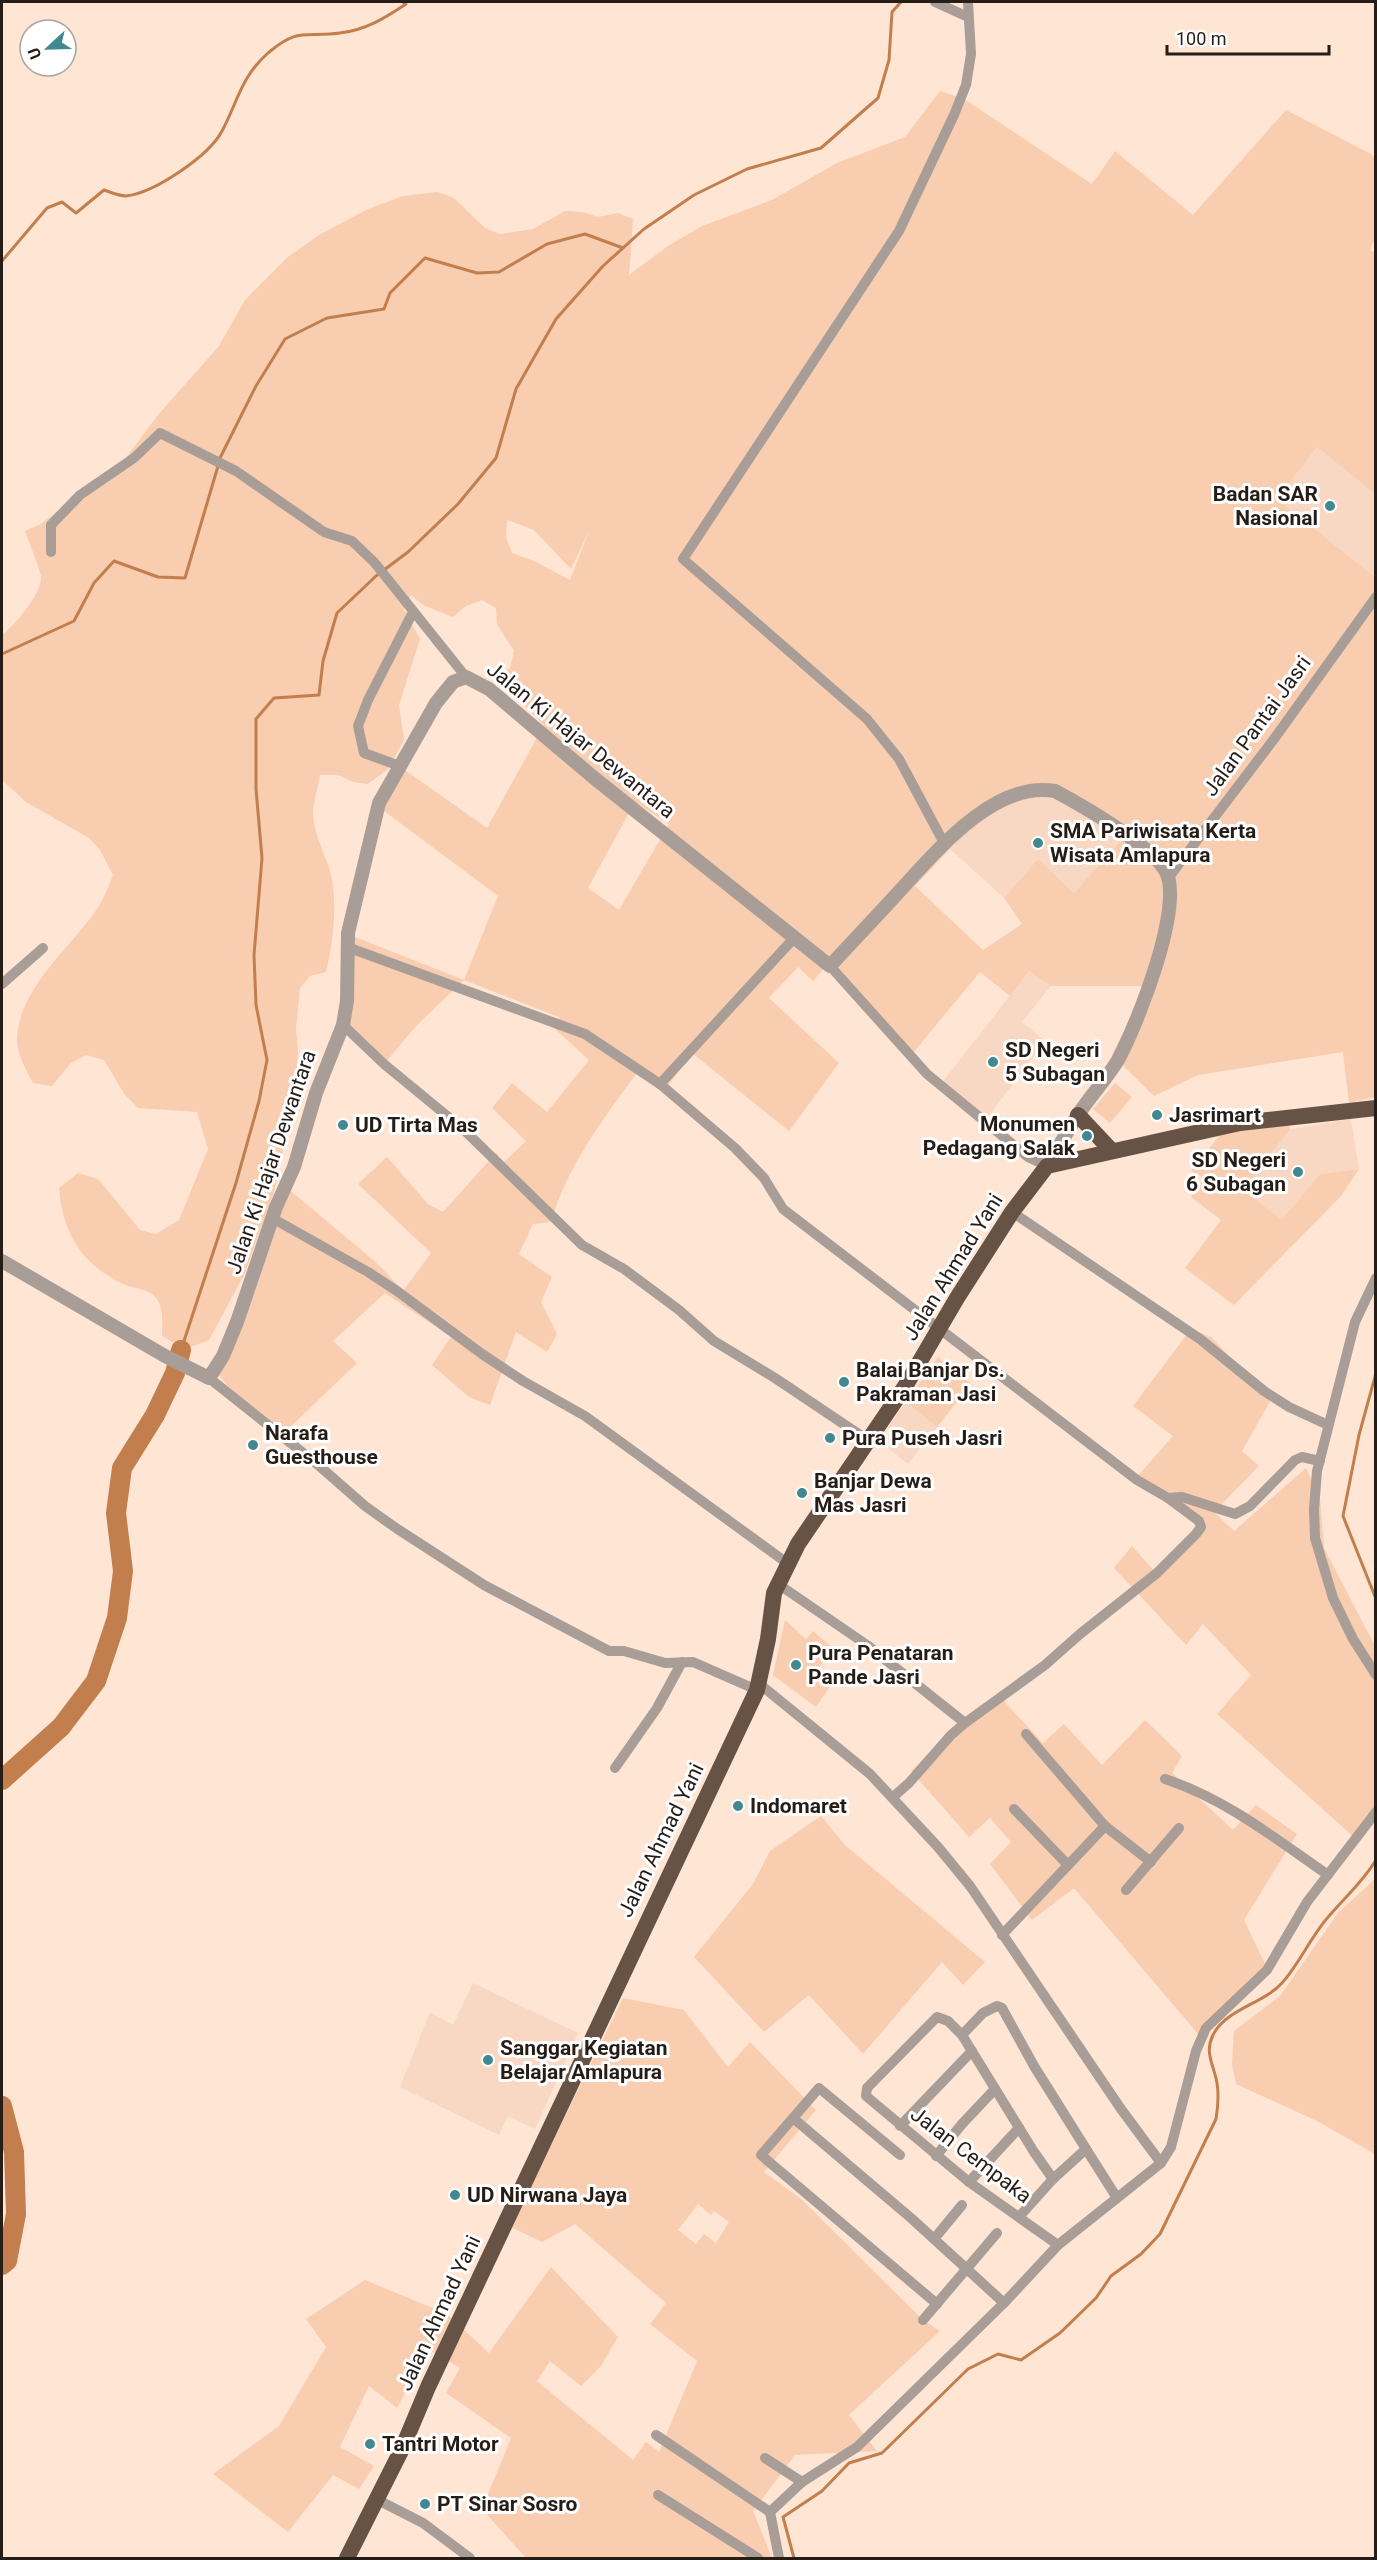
<svg xmlns="http://www.w3.org/2000/svg" width="1377" height="2560" font-family="Roboto,sans-serif">
  <rect width="100%" height="100%" fill="#ffe5d4"/>
  <g fill="#f8d8c3">
    <polygon points="1317,447 1375,494 1375,577 1277,499"/>
    <polygon points="1039,789 1124,837 1074,893 1038,859 1004,898 950,849 986,818 1028,792"/>
    <polygon points="1029,971 1051,986 1022,1022 1045,1041 985,1121 941,1084"/>
    <polygon points="1351,1119 1359,1169 1320,1174 1283,1221 1243,1190 1290,1129"/>
    <polygon points="906,1402 937,1427 908,1464 888,1448 897,1435 888,1427"/>
    <polygon points="473,1983 578,2033 535,2129 508,2116 499,2135 400,2087 430,2012 453,2025"/>
  </g>
  <g fill="#f8cdb0" fill-rule="evenodd">
    <path d="M 940,91 L 964,99 L 1092,184 L 1115,151 L 1193,215 L 1286,110 L 1373,155 L 1375,162 L 1375,238 L 1370,250 L 1376,254 L 1375,494 L 1317,447 L 1277,499 L 1375,577 L 1375,1097 L 1349,1103 L 1343,1052 L 1198,1075 L 1154,1096 L 1112,1055 L 1146,986 L 1051,986 L 1029,971 L 1010,996 L 980,972 L 913,1053 L 829,962 L 813,981 L 798,967 L 769,998 L 839,1063 L 789,1131 L 692,1053 L 664,1091 L 639,1070 C 604,1118 568,1164 551,1222 L 533,1224 L 519,1254 L 552,1277 L 541,1302 L 557,1334 L 547,1352 L 516,1332 L 490,1405 L 469,1397 L 432,1365 L 451,1337 L 385,1293 L 333,1341 L 357,1363 L 283,1434 L 232,1391 L 217,1373 L 286,1187 L 378,1264 L 403,1291 L 431,1253 L 358,1184 L 387,1157 L 428,1204 L 443,1212 L 496,1153 L 504,1162 L 526,1141 L 492,1108 L 512,1083 L 547,1112 L 589,1060 L 555,1029 L 559,1017 L 464,980 L 417,1025 L 384,1064 L 344,1027 L 355,937 L 464,980 L 498,896 L 380,808 L 402,768 L 487,828 L 544,725 L 494,676 L 510,668 L 514,651 L 497,624 L 496,608 L 482,600 L 466,606 L 453,617 L 423,605 L 411,595 L 404,609 L 420,639 L 399,705 L 404,740 L 388,769 L 368,784 L 353,782 L 338,775 L 320,775 C 318,787 314,800 313,812 C 313,835 328,857 332,879 C 337,912 333,941 326,972 L 310,976 L 300,988 L 296,1029 L 298,1049 L 296,1088 L 274,1192 L 245,1273 L 209,1340 L 185,1349 L 162,1336 C 162,1323 164,1310 157,1299 C 149,1288 134,1289 123,1284 C 81,1264 63,1233 59,1188 L 78,1173 L 98,1179 L 140,1230 L 156,1234 L 179,1220 L 208,1149 L 197,1112 L 138,1108 L 125,1095 L 104,1060 L 86,1055 L 71,1063 L 52,1086 L 33,1083 C 27,1072 17,1054 17,1040 C 18,990 68,950 95,912 C 103,901 108,888 113,875 L 100,850 L 89,838 L 26,802 L 2,780 L 2,635 C 14,626 43,592 41,576 C 39,567 29,542 25,531 L 41,524 L 124,460 L 158,415 L 219,346 L 245,300 L 288,257 L 319,235 L 368,209 L 403,196 L 438,192 L 454,198 L 485,228 L 500,234 L 533,229 L 565,211 L 582,212 L 598,217 L 618,213 L 633,219 L 629,275 L 668,246 L 702,226 L 772,200 L 837,163 L 905,137 ZM 507,520 L 534,530 L 571,569 L 590,529 L 570,580 L 534,561 L 512,553 L 506,537 ZM 1051,790 L 1124,837 L 1074,893 L 1038,859 L 1004,898 L 1022,924 L 983,950 L 915,886 L 950,849 L 986,818 L 1028,792 ZM 635,802 L 669,824 L 619,910 L 588,888 Z"/>
    <polygon points="1115,1083 1132,1097 1110,1123 1093,1109"/>
    <polygon points="1285,1114 1290,1129 1243,1190 1282,1220 1320,1174 1359,1169 1341,1196 1234,1305 1185,1268 1221,1220 1191,1197 1204,1178 1191,1171 1227,1126"/>
    <polygon points="1191,1329 1211,1337 1271,1400 1242,1451 1259,1466 1214,1512 1234,1531 1306,1468 1320,1498 1324,1548 1375,1646 1375,1813 1357,1840 1217,1714 1251,1675 1203,1624 1186,1645 1114,1568 1132,1546 1155,1572 1198,1527 1136,1478 1173,1436 1133,1406"/>
    <polygon points="938,1357 971,1384 937,1427 906,1402"/>
    <polygon points="785,1620 806,1639 813,1631 833,1648 816,1672 831,1685 816,1707 773,1675"/>
    <polygon points="998,1695 1043,1743 1064,1724 1102,1765 1145,1720 1182,1756 1172,1773 1233,1830 1256,1805 1297,1834 1244,1920 1268,1970 1219,2013 1204,2041 1074,1888 1032,1920 990,1864 1011,1842 990,1818 969,1837 911,1771 948,1734"/>
    <polygon points="821,1816 845,1845 985,1962 963,1985 942,1962 863,2054 809,1995 764,2032 694,1957 753,1884 770,1851"/>
    <polygon points="1375,1879 1375,2154 1317,2121 1236,2084 1232,2064 1234,2031 1280,1996 1338,1913"/>
    <path d="M 623,1998 L 684,2010 L 728,2067 L 750,2042 L 816,2110 L 764,2172 L 801,2199 L 923,2320 L 940,2331 L 849,2415 L 877,2451 L 795,2455 L 753,2511 L 772,2558 L 526,2558 L 482,2509 L 511,2438 L 446,2393 L 460,2368 L 428,2349 L 397,2408 L 369,2386 L 340,2447 L 374,2466 L 359,2489 L 333,2475 L 288,2532 L 213,2474 L 279,2426 L 326,2347 L 306,2319 L 365,2280 L 447,2314 L 489,2353 L 551,2267 L 618,2337 L 601,2366 L 581,2386 L 550,2361 L 537,2381 L 633,2460 L 646,2442 L 659,2452 L 697,2361 L 650,2324 L 666,2303 L 575,2224 L 542,2242 L 511,2227 ZM 698,2204 L 711,2215 L 714,2211 L 729,2222 L 716,2243 L 704,2234 L 696,2244 L 678,2230 Z"/>
  </g>
  <g fill="none" stroke-linecap="round" stroke-linejoin="round">
    <g stroke="#c27f4d" stroke-width="3">
      <path d="M 2,261 L 47,208 L 62,202 L 76,213 L 104,190 C 110,192 119,196 126,196 C 154,193 209,156 222,131 C 238,101 241,77 268,53 C 300,26 305,38 340,33 C 366,30 385,18 406,4 L 403,2"/>
      <polyline points="219,460 256,386 285,339 327,318 384,309 390,293 425,258 477,273 499,272 547,244 585,234 623,248"/>
      <polyline points="2,654 74,621 94,583 114,561 158,577 185,578 218,466"/>
      <polyline points="181,1350 236,1183 259,1101 267,1060 256,1005 254,955 262,858 256,789 256,719 274,698 319,695 323,661 337,613 376,576 408,552 458,504 496,458 516,389 556,319 603,266 644,229 694,195 747,169 821,148 878,98 889,60 892,12 901,2"/>
      <polyline points="1376,1373 1359,1435 1343,1516 1376,1599"/>
      <path d="M 794,2558 L 783,2517 L 822,2491 L 849,2463 L 882,2453 L 968,2369 L 998,2354 L 1021,2360 L 1060,2333 L 1096,2298 L 1111,2276 L 1141,2254 L 1160,2234 L 1216,2119 C 1218,2107 1219,2095 1217,2083 C 1214,2065 1204,2053 1213,2035 C 1226,2009 1263,2004 1282,1983 C 1300,1963 1311,1936 1329,1916 C 1346,1896 1362,1883 1376,1860"/>
    </g>
    <g stroke="#c27f4d" stroke-width="20">
      <polyline points="2,1780 61,1727 96,1681 117,1618 123,1571 116,1513 122,1468 155,1415 175,1373 181,1350"/>
      <polyline points="2,2106 14,2152 16,2214 7,2261 2,2265"/>
    </g>
    <g stroke="#a89e97" stroke-width="10">
      <polyline points="935,2 968,17"/>
      <polyline points="51,552 51,525 80,495 134,458 160,433 236,471 324,532 352,541 374,562 466,677"/>
      <polyline points="400,766 364,753 358,726 368,700 413,612"/>
      <polyline points="944,843 899,759 867,719 683,559 899,231 954,115 966,85 971,54 968,2"/>
      <polyline points="1169,877 1274,739 1376,597"/>
      <polyline points="347,947 585,1034 660,1084 735,1148 764,1178 783,1209 1137,1480 1168,1498 1199,1521 1201,1527 1196,1534 1157,1573 1080,1634 1045,1665 965,1723 951,1735 909,1783 893,1797"/>
      <polyline points="830,966 927,1074 1028,1157 1047,1166"/>
      <polyline points="2,984 43,948"/>
      <polyline points="343,1025 384,1064 463,1129 582,1245 624,1269 679,1310 714,1341 775,1378 869,1441"/>
      <polyline points="660,1084 795,937"/>
      <polyline points="1012,1212 1200,1339 1264,1391 1289,1407 1328,1425"/>
      <polyline points="272,1218 368,1272 397,1291 482,1354 523,1381 585,1416 787,1563"/>
      <polyline points="1376,1278 1355,1322 1317,1471 1314,1509 1315,1538 1333,1598 1353,1639 1376,1675"/>
      <polyline points="209,1378 317,1464 365,1506 396,1528 484,1585 609,1651 624,1651 665,1663 693,1662 757,1690"/>
      <polyline points="1168,1498 1182,1497 1235,1514 1250,1506 1295,1460 1302,1457 1320,1461"/>
      <polyline points="778,1584 867,1645 965,1723"/>
      <polyline points="757,1682 870,1774 938,1847 970,1886 1121,2109 1161,2163"/>
      <polyline points="1026,1734 1105,1826 1151,1862"/>
      <polyline points="615,1768 657,1708 682,1662"/>
      <path d="M 1165,1779 C 1226,1799 1276,1839 1328,1875"/>
      <polyline points="1014,1809 1068,1865"/>
      <polyline points="1126,1890 1179,1828"/>
      <polyline points="1002,1935 1105,1826"/>
      <polyline points="962,2035 983,2013 997,2006 1002,2008 1034,2066 1086,2149"/>
      <polyline points="793,2118 911,2218 1004,2303"/>
      <polyline points="900,2126 972,2051"/>
      <polyline points="900,2155 819,2088 761,2155 937,2304"/>
      <polyline points="936,2156 962,2124 995,2089"/>
      <polyline points="969,2182 1019,2128"/>
      <polyline points="1117,2198 1161,2163 1171,2147 1196,2051 1206,2028 1267,1970 1307,1902 1376,1812"/>
      <polyline points="1019,2217 1053,2179"/>
      <polyline points="934,2239 962,2205"/>
      <polyline points="923,2320 997,2233"/>
      <polyline points="656,2435 770,2512"/>
      <polyline points="765,2458 802,2482"/>
      <polyline points="658,2495 758,2558"/>
      <polyline points="376,2499 423,2523 470,2558"/>
      <polyline points="779,2558 770,2512 802,2482 857,2447 1004,2303 1058,2245 1117,2198 1086,2149 1053,2179 1034,2152 962,2035 948,2021 937,2017 867,2088 866,2096 969,2182 1058,2245"/>
    </g>
    <path stroke="#a89e97" stroke-width="14" d="M 2,1261 L 165,1356 L 209,1378 L 223,1356 L 237,1322 L 276,1207 L 294,1167 L 316,1093 L 343,1025 L 347,1001 L 348,933 L 379,803 L 436,703 L 453,682 L 466,677 L 489,689 L 593,777 L 830,966 C 852,942 874,919 896,895 C 933,855 993,780 1055,791 C 1083,806 1149,844 1165,870 C 1186,903 1136,1027 1118,1060 C 1106,1080 1090,1096 1078,1115 C 1067,1131 1058,1149 1047,1166"/>
    <g stroke="#675346" stroke-width="16">
      <polyline points="1078,1115 1111,1150"/>
      <polyline points="347,2558 402,2449 428,2387 757,1690 768,1639 774,1593 798,1544 906,1385 957,1298 1012,1212 1047,1166 1240,1123 1376,1108"/>
    </g>
  </g>
  <g fill="#418890" stroke="#fff" stroke-width="2">
    <circle cx="1330" cy="506" r="6"/>
    <circle cx="1038" cy="843" r="6"/>
    <circle cx="993" cy="1062" r="6"/>
    <circle cx="1157" cy="1115" r="6"/>
    <circle cx="343" cy="1125" r="6"/>
    <circle cx="1087" cy="1136" r="6"/>
    <circle cx="1298" cy="1172" r="6"/>
    <circle cx="844" cy="1382" r="6"/>
    <circle cx="830" cy="1438" r="6"/>
    <circle cx="253" cy="1445" r="6"/>
    <circle cx="802" cy="1493" r="6"/>
    <circle cx="796" cy="1665" r="6"/>
    <circle cx="738" cy="1806" r="6"/>
    <circle cx="488" cy="2060" r="6"/>
    <circle cx="455" cy="2195" r="6"/>
    <circle cx="370" cy="2444" r="6"/>
    <circle cx="425" cy="2504" r="6"/>
  </g>
  <g text-anchor="middle" stroke-width="6" stroke-linejoin="round" paint-order="stroke">
    <g font-size="21" font-weight="bold" fill="#261d17" stroke="#fff" text-anchor="start">
      <text x="1318" y="501" text-anchor="end">Badan SAR<tspan x="1318" dy="24">Nasional</tspan></text>
      <text x="1050" y="838">SMA Pariwisata Kerta<tspan x="1050" dy="24">Wisata Amlapura</tspan></text>
      <text x="1005" y="1057">SD Negeri<tspan x="1005" dy="24">5 Subagan</tspan></text>
      <text x="1169" y="1122">Jasrimart</text>
      <text x="1075" y="1131" text-anchor="end">Monumen<tspan x="1075" dy="24">Pedagang Salak</tspan></text>
      <text x="355" y="1132">UD Tirta Mas</text>
      <text x="1286" y="1167" text-anchor="end">SD Negeri<tspan x="1286" dy="24">6 Subagan</tspan></text>
      <text x="856" y="1377">Balai Banjar Ds.<tspan x="856" dy="24">Pakraman Jasi</tspan></text>
      <text x="265" y="1440">Narafa<tspan x="265" dy="24">Guesthouse</tspan></text>
      <text x="842" y="1445">Pura Puseh Jasri</text>
      <text x="814" y="1488">Banjar Dewa<tspan x="814" dy="24">Mas Jasri</tspan></text>
      <text x="808" y="1660">Pura Penataran<tspan x="808" dy="24">Pande Jasri</tspan></text>
      <text x="750" y="1813">Indomaret</text>
      <text x="500" y="2055">Sanggar Kegiatan<tspan x="500" dy="24">Belajar Amlapura</tspan></text>
      <text x="467" y="2202">UD Nirwana Jaya</text>
      <text x="382" y="2451">Tantri Motor</text>
      <text x="437" y="2511">PT Sinar Sosro</text>
    </g>
    <g font-size="21" fill="#261d17" stroke="#fff">
      <text transform="translate(1257 726) rotate(-54)" y="7">Jalan Pantai Jasri</text>
      <text transform="translate(581 740) rotate(39)" y="7">Jalan Ki Hajar Dewantara</text>
      <text transform="translate(271 1162) rotate(-71)" y="7">Jalan Ki Hajar Dewantara</text>
      <text transform="translate(953 1267) rotate(-58)" y="7">Jalan Ahmad Yani</text>
      <text transform="translate(661 1840) rotate(-64)" y="7">Jalan Ahmad Yani</text>
      <text transform="translate(971 2155) rotate(37)" y="7">Jalan Cempaka</text>
      <text transform="translate(439 2313) rotate(-65)" y="7">Jalan Ahmad Yani</text>
    </g>
  </g>
  <rect width="1377" height="2560" fill="none" stroke="#261d17" stroke-width="6"/>
  <g transform="translate(48 48) rotate(248)"><circle r="28" fill="#ffffff" stroke="#a8a5a2" stroke-width="1.5"/>
  <path d="M0-4.5L10 22L0 15L-10 22Z" fill="#418890"/>
  <text y="-9" font-size="16" font-weight="bold" text-anchor="middle" fill="#261d17">U</text>
  </g>
  <path d="M1167 45v9h162v-9" fill="none" stroke="#261d17" stroke-width="3"/>
  <text x="1176" y="45" font-size="18" fill="#261d17" stroke="#ffffff" stroke-width="4.5" paint-order="stroke">100 m</text>
</svg>
